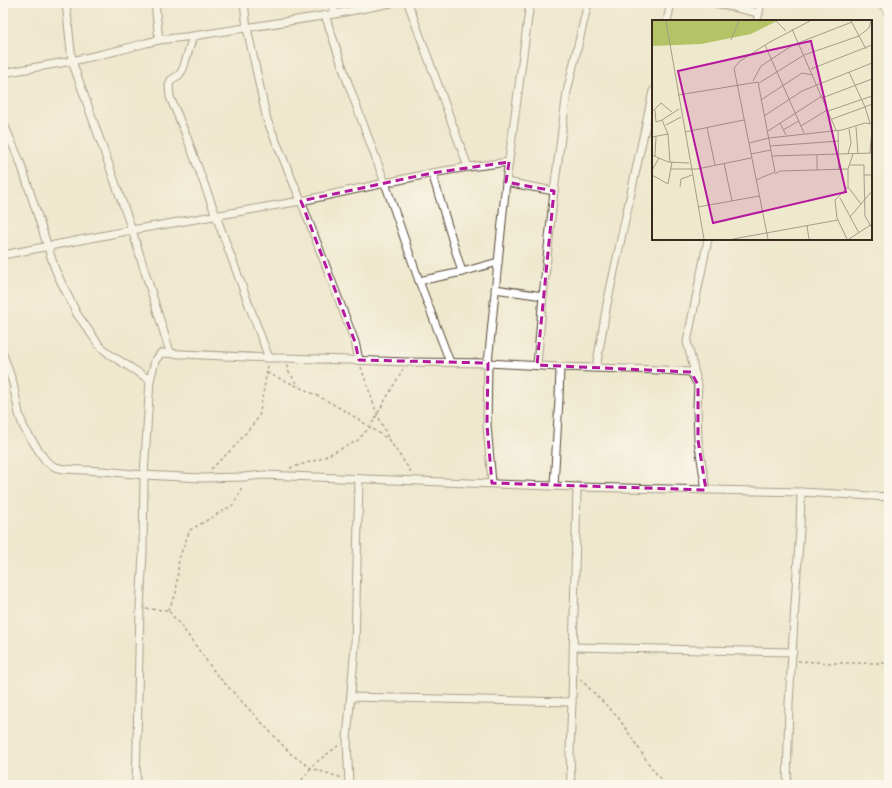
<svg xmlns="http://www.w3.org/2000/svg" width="892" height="788" font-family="Pangolin,sans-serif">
  <rect width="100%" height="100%" fill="#fbf7ec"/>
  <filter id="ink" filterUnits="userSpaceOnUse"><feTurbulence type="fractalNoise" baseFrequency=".025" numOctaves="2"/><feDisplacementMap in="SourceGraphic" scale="8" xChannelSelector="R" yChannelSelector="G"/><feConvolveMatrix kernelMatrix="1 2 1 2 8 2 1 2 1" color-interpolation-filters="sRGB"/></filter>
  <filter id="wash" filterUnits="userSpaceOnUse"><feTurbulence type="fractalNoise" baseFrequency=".012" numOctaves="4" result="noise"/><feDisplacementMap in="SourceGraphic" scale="16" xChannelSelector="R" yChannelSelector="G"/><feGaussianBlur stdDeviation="0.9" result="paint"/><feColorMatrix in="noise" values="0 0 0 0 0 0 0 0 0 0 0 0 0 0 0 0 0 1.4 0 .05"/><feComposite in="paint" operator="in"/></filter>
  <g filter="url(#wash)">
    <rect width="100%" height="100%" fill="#eee8cd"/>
  </g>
  <g filter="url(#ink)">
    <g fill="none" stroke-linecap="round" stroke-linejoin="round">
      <g stroke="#564638" stroke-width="9">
        <g id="minor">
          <polyline points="66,3 72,61 132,230 170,352"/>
          <polyline points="155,3 159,40"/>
          <polyline points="244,3 247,28 267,120 301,201 355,342 359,360"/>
          <polyline points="333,3 335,14"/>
          <polyline points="408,3 468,167"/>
          <polyline points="715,3 759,13"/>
          <polyline points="881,3 889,13"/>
          <polyline points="325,15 348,83 385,183 419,281 450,362"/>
          <polyline points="667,21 671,3"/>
          <polyline points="757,21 761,3"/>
          <polyline points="193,36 183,69 179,75 171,80 169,85 170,97 186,135 252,313 269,358"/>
          <polyline points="3,73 72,61 120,50 146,43 159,40 193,36 335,14 391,3"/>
          <polyline points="3,122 21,164 55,269 62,284 77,314 99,345 109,354 150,380"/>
          <polyline points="432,173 462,272"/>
          <polyline points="506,182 554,191"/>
          <polyline points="3,255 132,230 301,201 432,173 468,167 509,162"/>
          <polyline points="419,281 462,272 498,262"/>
          <polyline points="495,289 543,296"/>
          <polyline points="3,354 13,383 19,414 24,428 43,457 47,462 55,467 64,469 103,471 144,475 202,478 244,477 263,475 577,487 801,492 889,497"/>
          <polyline points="537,365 543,296 554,191 567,92 588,3"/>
          <polyline points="596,368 607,304 653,91"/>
          <polyline points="696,377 687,342 708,239"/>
          <polyline points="492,483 487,425 488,363 506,182 530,3"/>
          <polyline points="554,486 559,399 560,367"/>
          <polyline points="573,647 793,652"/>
          <polyline points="351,697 572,702"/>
          <polyline points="136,785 140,608 143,553 144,475 150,380 155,361 161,353 269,358 287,358 407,362 488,363 560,367 663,370 691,372 698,385 697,407 698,440 706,490"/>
          <polyline points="349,785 347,739 355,646 359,479"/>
          <polyline points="571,785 570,750 572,702 577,487"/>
          <polyline points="787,785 789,703 797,572 800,529 801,492"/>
        </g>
      </g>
      <g stroke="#564638" stroke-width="1.5" stroke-dasharray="3 3" stroke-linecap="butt">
        <polyline points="288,365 288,371 299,386"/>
        <polyline points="361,367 376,411 389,440 412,473"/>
        <path d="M 267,373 C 288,382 309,391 329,402 C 350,413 370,427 389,440"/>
        <polyline points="290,468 320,459 357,441 370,427 403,369"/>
        <polyline points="211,469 233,448 259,417 268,365"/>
        <polyline points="146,609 168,610 185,631 217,675 291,754 311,768 342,778"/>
        <polyline points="168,610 176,594 179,558 190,530 233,505 240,493 242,485"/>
        <polyline points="798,661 832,663 889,663"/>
        <polyline points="580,679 618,717 649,764 665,785"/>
        <polyline points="298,785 314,764 339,745"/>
      </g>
      <use href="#minor" stroke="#fff" stroke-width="7"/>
    </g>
  </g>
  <path d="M0 0H892V788H0ZM 509,162 L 506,182 L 554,191 L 537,365 L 691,372 L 698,385 L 698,440 L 706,490 L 492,483 L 487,425 L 488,363 L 359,360 L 355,342 L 301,201 L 432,173 Z" fill="#eee8cd" fill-opacity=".55" fill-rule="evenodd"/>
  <path fill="none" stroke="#b5179e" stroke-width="3" stroke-dasharray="8 5" stroke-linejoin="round" d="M 509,162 L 506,182 L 554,191 L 537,365 L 691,372 L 698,385 L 698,440 L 706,490 L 492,483 L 487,425 L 488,363 L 359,360 L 355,342 L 301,201 L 432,173 Z"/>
  <g transform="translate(652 20)">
    <rect width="220" height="220" fill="#eee8cd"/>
    <path d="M 0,1 L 125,1 L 99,14 L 49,24 L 0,26 Z" fill="#b3c365"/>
    <path fill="none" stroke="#a69c87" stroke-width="1" d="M 14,1 L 52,219M 124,1 L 134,11M 199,1 L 214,29M 140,9 L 184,110M 79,20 L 87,1M 113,25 L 152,113M 159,49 L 220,25M 101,61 L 109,46 L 141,25 L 200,2M 107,63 L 152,35 L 207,16 L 217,8 L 219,1M 26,75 L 106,62 L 123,152 L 104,160M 170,78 L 220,59M 109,80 L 150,53 L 161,55M 3,90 L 4,102 L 10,100M 176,91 L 220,76M 0,92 L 9,83 L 20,92M 112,96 L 150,71 L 220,43M 180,99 L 213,87 L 197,52M 128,103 L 134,115M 218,103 L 213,87 L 220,84M 14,105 L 29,97M 149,106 L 175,90M 55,107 L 63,145M 204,107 L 206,134M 131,110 L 147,101M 186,110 L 187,150M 116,111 L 170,76M 33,112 L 92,100M 16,114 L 10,100 L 27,89M 0,117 L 16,114 L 18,142M 97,123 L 117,118 L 190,110 L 213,103 L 220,104M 118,126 L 187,121M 218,133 L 220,107M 99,134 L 119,130M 196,134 L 199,123 L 197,109M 0,135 L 16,142 L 37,143M 165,135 L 165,150M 3,136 L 4,116M 120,136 L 220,133M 72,143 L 80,181M 197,145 L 212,145 L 212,155 L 220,155M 19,149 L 45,149 L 99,138M 0,150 L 7,138M 123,154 L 128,151 L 196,149M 0,155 L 16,164 L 20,142M 212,155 L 213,196 L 220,208M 28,167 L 29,159 L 40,155M 196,167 L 209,184M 188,178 L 207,213M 46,187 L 107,176M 198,197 L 220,171M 155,206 L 157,219M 81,219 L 186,200M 116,219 L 82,48 L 88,41 L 118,22 L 158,1M 195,219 L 185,198 L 183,180 L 196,167 L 196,149 L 201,134M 197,219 L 220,204"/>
    <path fill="#b5179e" fill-opacity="0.15" stroke="#b5179e" stroke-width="2" d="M 159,21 L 194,172 L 61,203 L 26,51 Z"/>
    <rect width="220" height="220" fill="none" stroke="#3b2a1e" stroke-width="2"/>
  </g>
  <rect width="892" height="788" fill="none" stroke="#fbf7ec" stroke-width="16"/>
</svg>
